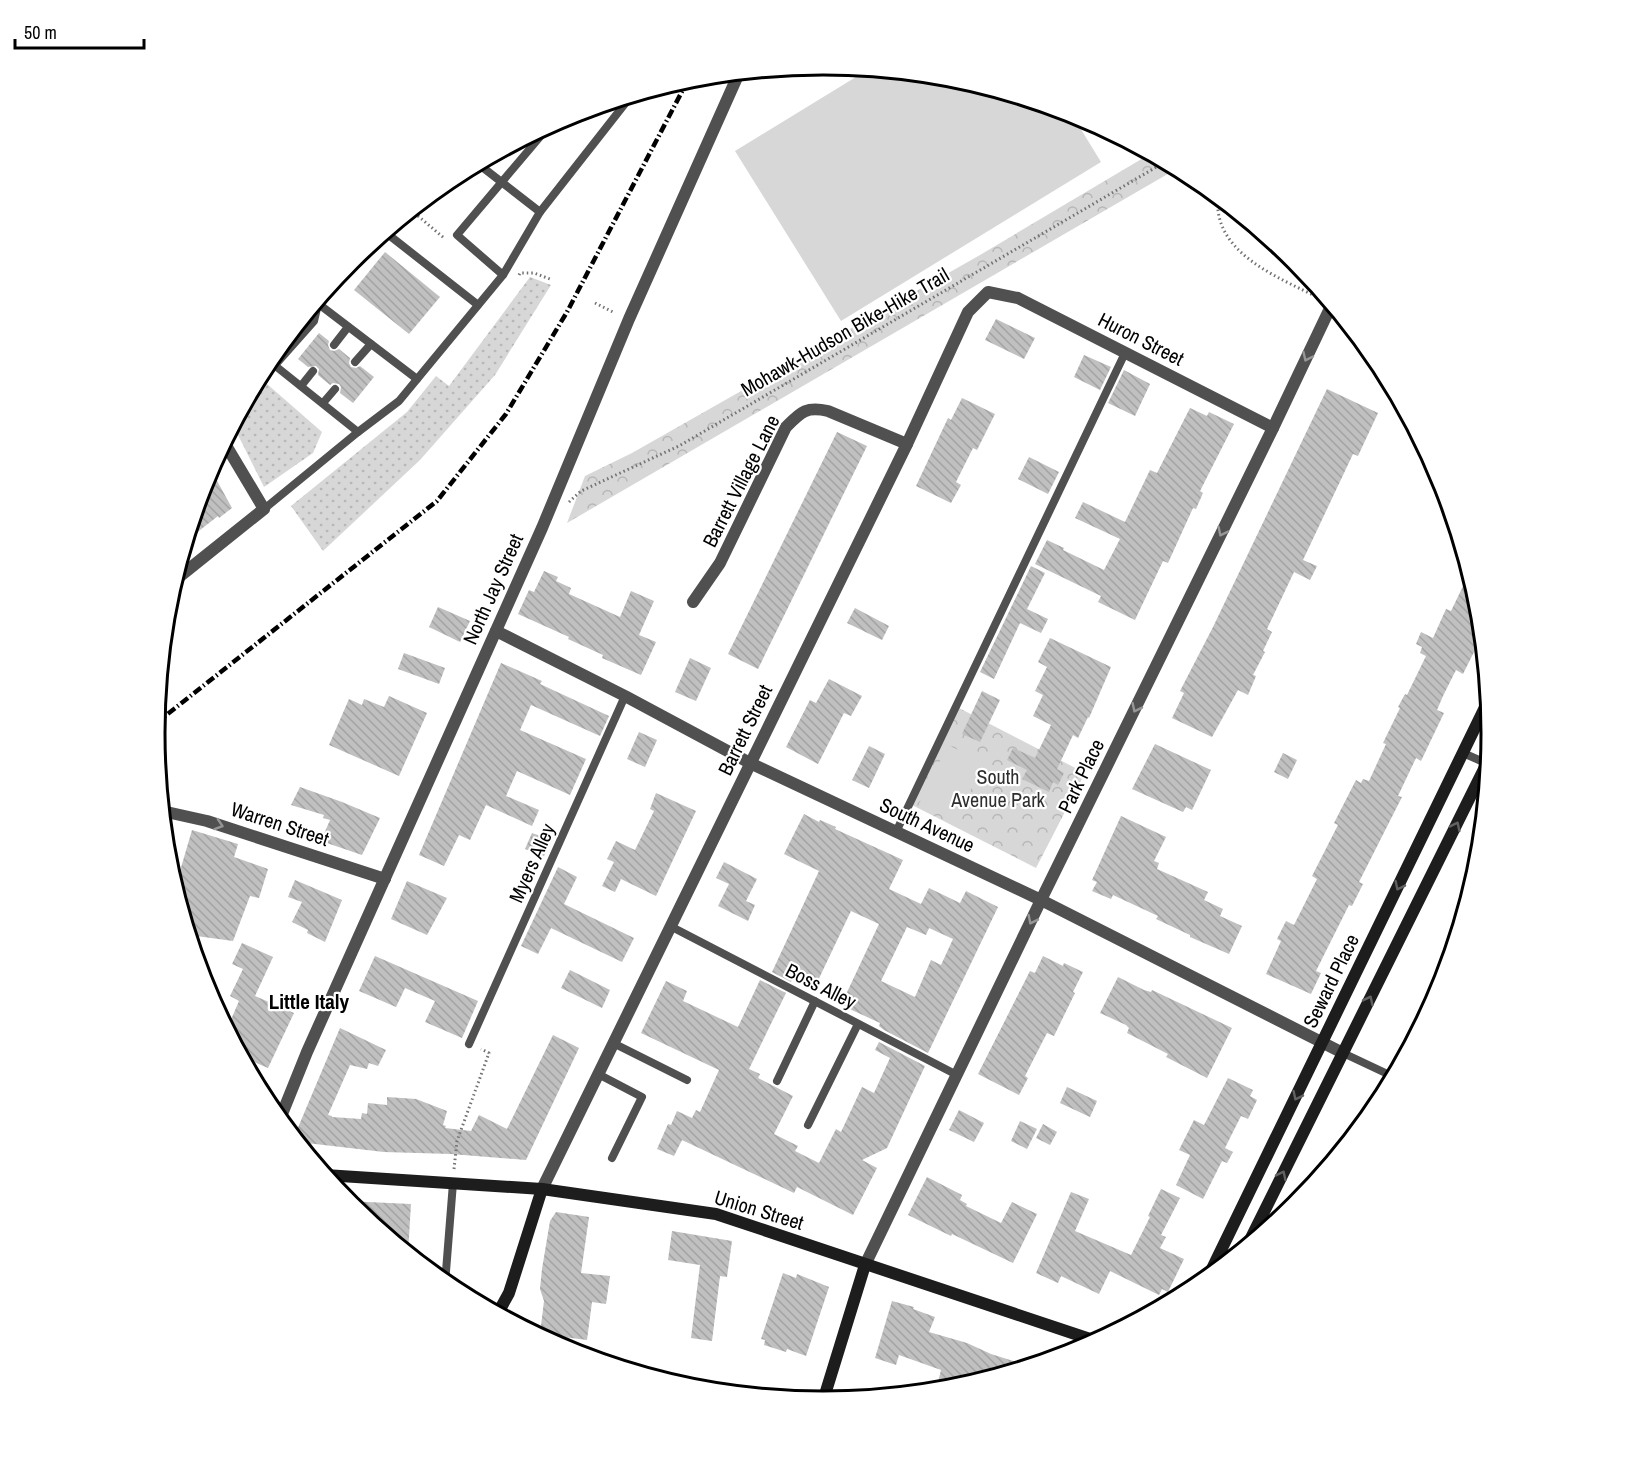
<svg xmlns="http://www.w3.org/2000/svg" width="1646" height="1466" font-family="'Archivo Narrow',sans-serif">
  <defs>
    <pattern id="grass-dots" width="8" height="8" patternUnits="userSpaceOnUse" patternTransform="scale(1.5)"><rect width="8" height="8" fill="#d7d7d7"/><path d="M2 2h.1M6 6h.1" fill="none" stroke="#b7b7b7" stroke-width="1.8" stroke-linecap="round"/></pattern>
    <pattern id="park-crowns" width="20" height="18" patternUnits="userSpaceOnUse" patternTransform="scale(1.5)"><rect width="20" height="18" fill="#d7d7d7"/><path d="M2 6a3 3 0 1 1 6 0M12 15a3 3 0 1 1 6 0" fill="none" stroke="#b7b7b7"/></pattern>
    <pattern id="building-back-hatch" width="6" height="6" patternUnits="userSpaceOnUse" patternTransform="scale(1.5)"><rect width="6" height="6" fill="#c0c0c0"/><path d="M-1 5l2 2M0 0l6 6M5-1l2 2" fill="none" stroke="#a3a3a3"/></pattern>
  </defs>
  <rect width="100%" height="100%" fill="#fff"/>
  <g fill="url(#grass-dots)">
    <polygon points="530,277 551,285 495,375 420,460 323,551 291,506 407,412 436,376 449,386"/>
    <polygon points="259,377 322,432 313,453 264,487 233,425"/>
  </g>
  <g fill="url(#park-crowns)">
    <polygon points="1150,154 1178,168 567,523 585,476 632,453 980,255"/>
    <polygon points="959,708 1085,773 1036,868 910,804"/>
  </g>
  <g fill="#d7d7d7">
    <polygon points="869,69 954,77 1071,113 1101,162 841,321 735,151"/>
    <polygon points="948,745 984,763 955,821 919,804"/>
  </g>
  <g fill="url(#building-back-hatch)" fill-rule="evenodd">
    <polygon points="385,252 440,297 409,334 354,290"/>
    <polygon points="996,319 1035,338 1024,359 985,340"/>
    <polygon points="319,333 329,341 328,345 330,350 334,351 339,349 350,358 349,363 351,367 356,368 360,366 374,377 353,403 340,393 341,387 339,384 333,383 330,385 318,375 319,369 316,366 308,367 298,359"/>
    <polygon points="1084,355 1111,367 1100,390 1074,377"/>
    <polygon points="1124,370 1150,384 1135,416 1108,403"/>
    <polygon points="1327,389 1378,413 1358,456 1353,454 1303,560 1317,566 1310,580 1294,572 1267,629 1272,632 1263,651 1265,652 1253,675 1256,676 1248,695 1238,690 1212,737 1172,718 1184,693 1180,691 1213,627"/>
    <polygon points="962,398 995,414 977,450 973,448 956,482 961,485 951,503 916,486 948,418 951,420"/>
    <polygon points="1190,408 1207,416 1209,412 1234,424 1200,491 1203,493 1196,509 1193,508 1168,563 1163,561 1135,620 1098,602 1101,596 1035,564 1047,540 1064,548 1063,550 1104,570 1120,539 1075,518 1083,502 1125,522 1150,470 1157,473"/>
    <polygon points="837,432 867,446 758,669 728,654"/>
    <polygon points="1029,457 1059,472 1048,494 1018,479"/>
    <polygon points="210,468 232,508 219,518 218,516 186,541 206,477"/>
    <polygon points="1031,566 1045,573 1027,609 1048,619 1041,633 1020,623 994,679 980,672"/>
    <polygon points="544,571 558,577 556,581 571,588 569,594 620,617 631,591 654,601 639,635 656,642 641,675 602,658 603,655 568,639 569,637 518,614 529,590 534,592"/>
    <polygon points="1465,582 1474,587 1479,603 1482,636 1463,674 1456,670 1443,696 1437,710 1444,713 1421,761 1416,758 1398,796 1402,797 1359,882 1363,884 1352,906 1349,905 1316,971 1321,973 1311,994 1266,974 1281,941 1277,939 1286,921 1294,925 1317,879 1312,876 1338,825 1334,823 1356,780 1361,783 1363,779 1369,781 1386,744 1383,743 1400,708 1398,707 1405,694 1407,695 1426,656 1420,653 1422,647 1416,644 1421,632 1433,638 1446,609 1451,611"/>
    <polygon points="438,607 470,621 460,642 429,627"/>
    <polygon points="855,608 889,626 882,640 847,623"/>
    <polygon points="1050,638 1111,667 1089,718 1088,717 1078,738 1073,735 1057,769 1064,773 1058,785 1053,782 1049,792 1022,779 1027,770 1007,760 1013,748 1035,758 1051,725 1033,716 1043,695 1035,691 1047,667 1038,662"/>
    <polygon points="404,653 445,668 439,684 398,669"/>
    <polygon points="690,658 711,668 696,701 675,692"/>
    <polygon points="501,663 542,681 540,684 609,716 600,736 531,705 520,730 586,759 570,795 517,771 506,796 539,810 532,826 486,805 470,840 459,835 444,866 419,855"/>
    <polygon points="829,679 862,696 851,716 844,713 818,764 786,747 810,700 816,703"/>
    <polygon points="982,691 1000,700 980,742 962,734"/>
    <polygon points="389,696 427,713 399,776 329,745 349,699 362,705 364,699 384,707"/>
    <polygon points="639,732 657,740 645,767 627,759"/>
    <polygon points="1155,744 1211,770 1192,810 1186,807 1183,812 1132,789"/>
    <polygon points="869,746 885,754 869,788 852,780"/>
    <polygon points="1283,753 1297,760 1288,779 1274,772"/>
    <polygon points="300,787 342,802 380,818 362,855 321,841 330,820 323,818 324,815 291,805"/>
    <polygon points="656,793 696,811 656,896 621,879 615,892 602,886 614,862 607,859 616,841 635,850 654,811 650,809"/>
    <path d="M 804,814 L 819,822 L 820,820 L 836,827 L 835,829 L 903,860 L 889,889 L 921,904 L 929,888 L 960,903 L 966,891 L 998,907 L 928,1053 L 884,1030 L 879,1026 L 880,1023 L 841,1005 L 879,924 L 851,911 L 814,989 L 792,979 L 791,982 L 772,972 L 819,871 L 784,854 ZM 907,927 L 926,935 L 929,928 L 953,939 L 941,965 L 931,960 L 915,997 L 881,981 Z"/>
    <polygon points="1121,816 1166,837 1154,861 1159,863 1157,869 1208,892 1204,900 1223,909 1220,916 1242,926 1229,954 1190,937 1190,935 1156,919 1158,916 1113,895 1111,899 1092,891 1097,882 1092,880"/>
    <polygon points="192,830 238,844 234,857 268,869 259,898 250,896 233,941 189,935 175,888"/>
    <polygon points="532,833 551,840 544,856 525,849"/>
    <polygon points="724,862 757,879 746,901 755,905 748,921 718,906 729,884 716,878"/>
    <polygon points="558,867 577,877 564,904 634,938 622,962 551,928 538,954 521,946"/>
    <polygon points="295,880 342,900 325,942 307,933 308,930 292,922 302,902 288,897"/>
    <polygon points="407,881 447,898 427,935 391,919"/>
    <polygon points="242,943 273,957 255,996 294,1013 268,1068 242,1057 227,1029 239,1001 230,996 243,969 232,964"/>
    <polygon points="375,956 478,1001 462,1038 425,1022 435,1001 405,988 396,1007 359,991"/>
    <polygon points="1043,956 1063,966 1064,963 1083,972 1073,992 1075,993 1054,1036 1047,1033 1025,1076 1028,1078 1019,1095 978,1074 1030,971 1035,973"/>
    <polygon points="570,970 610,990 602,1008 561,988"/>
    <polygon points="1118,977 1144,990 1151,992 1152,990 1232,1028 1207,1078 1166,1057 1168,1054 1127,1033 1129,1028 1126,1025 1100,1013"/>
    <polygon points="760,980 786,993 749,1069 760,1074 758,1078 793,1096 774,1134 798,1146 795,1151 819,1163 836,1129 841,1132 862,1087 874,1093 890,1058 875,1050 879,1042 925,1066 887,1148 862,1160 877,1168 853,1215 797,1187 794,1193 682,1140 674,1156 657,1149 668,1124 671,1125 677,1111 692,1118 696,1110 700,1112 719,1070 641,1033 666,981 687,991 683,1001 738,1027"/>
    <polygon points="340,1028 386,1050 378,1066 369,1063 367,1069 350,1065 328,1115 332,1116 332,1117 361,1119 362,1113 367,1114 368,1103 387,1105 387,1097 416,1099 447,1111 443,1125 446,1126 445,1128 471,1131 479,1115 507,1129 553,1035 579,1048 526,1160 451,1154 384,1152 298,1142 294,1137"/>
    <polygon points="1228,1078 1253,1090 1250,1096 1257,1100 1248,1119 1241,1116 1225,1148 1233,1152 1227,1163 1222,1161 1203,1199 1176,1185 1190,1155 1179,1150 1194,1120 1204,1125"/>
    <polygon points="1067,1087 1097,1101 1090,1117 1060,1103"/>
    <polygon points="959,1110 984,1123 974,1142 949,1130"/>
    <polygon points="1020,1121 1037,1129 1027,1149 1011,1141"/>
    <polygon points="1043,1124 1057,1132 1050,1145 1036,1138"/>
    <polygon points="927,1177 962,1195 960,1200 967,1204 966,1206 1001,1223 1012,1202 1037,1214 1013,1263 952,1234 951,1236 908,1215"/>
    <polygon points="1161,1189 1180,1198 1161,1235 1166,1237 1160,1248 1184,1259 1168,1292 1162,1289 1159,1295 1110,1271 1099,1294 1061,1276 1058,1283 1036,1273 1071,1192 1089,1199 1075,1231 1131,1255 1150,1217 1148,1216"/>
    <polygon points="346,1201 411,1204 408,1253 350,1205"/>
    <polygon points="556,1212 589,1217 581,1273 610,1276 606,1304 592,1302 587,1340 540,1334 544,1301 540,1289 542,1269 550,1221"/>
    <polygon points="672,1231 732,1241 727,1277 720,1276 712,1341 691,1338 700,1265 668,1260"/>
    <polygon points="783,1273 796,1278 797,1274 829,1287 806,1356 787,1349 786,1352 764,1345 765,1340 761,1339"/>
    <polygon points="892,1301 914,1307 913,1309 935,1317 929,1332 967,1343 991,1354 1029,1366 948,1389 937,1386 941,1370 899,1355 896,1365 875,1358"/>
  </g>
  <g fill="none" stroke-linecap="round" stroke-linejoin="round">
    <g stroke="#727272" stroke-width="3" stroke-dasharray="1.5 3" stroke-linecap="butt">
      <path d="M 1218,196 C 1212,253 1278,277 1319,298"/>
      <polyline points="411,210 444,238"/>
      <polyline points="519,275 520,273 534,273 550,279"/>
      <polyline points="595,303 615,313"/>
      <polyline points="569,502 581,491 679,446 1165,162"/>
      <polyline points="454,1169 457,1141 489,1053 481,1049"/>
    </g>
    <g stroke="#505050" stroke-width="8">
      <polyline points="540,212 631,96"/>
      <polyline points="385,232 478,305"/>
      <polyline points="503,275 457,235 550,125"/>
      <polyline points="316,302 417,379"/>
      <polyline points="334,345 348,327"/>
      <polyline points="268,360 358,432"/>
      <polyline points="355,362 371,344"/>
      <polyline points="275,365 314,321 318,304 361,252"/>
      <polyline points="301,386 313,371"/>
      <polyline points="323,403 335,389"/>
      <polyline points="264,509 358,432 399,401 503,275 540,212 477,163"/>
      <polyline points="1463,753 1488,764"/>
      <polyline points="896,832 1125,353"/>
      <polyline points="670,926 957,1075"/>
      <polyline points="613,1043 687,1080"/>
      <polyline points="469,1044 625,696"/>
      <polyline points="1343,1053 1394,1077"/>
      <polyline points="598,1074 642,1097 612,1158"/>
      <polyline points="777,1081 815,1001"/>
      <polyline points="808,1125 858,1024"/>
      <polyline points="445,1284 453,1183"/>
    </g>
    <g stroke="#505050" stroke-width="12">
      <polyline points="174,581 264,509 224,442"/>
      <path d="M 693,602 L 720,563 L 786,427 C 801,412 806,406 828,411 L 907,444"/>
      <polyline points="496,631 625,696 750,763 1041,900 1343,1053"/>
      <polyline points="162,811 207,821 385,879"/>
      <polyline points="280,1119 307,1052 542,528 629,319 739,73"/>
      <polyline points="542,1189 907,444 968,312 988,292 1018,298 1273,428"/>
      <polyline points="865,1265 1041,900 1273,428 1332,304"/>
    </g>
    <g stroke="#1d1d1d" stroke-width="12">
      <polyline points="325,1175 542,1189 716,1214 1096,1341"/>
      <polyline points="1247,1246 1489,759"/>
      <polyline points="1208,1277 1488,701"/>
      <polyline points="498,1313 509,1293 542,1189"/>
      <polyline points="823,1401 865,1265"/>
    </g>
    <polyline stroke="#000" stroke-width="4.5" stroke-dasharray="9 3 1.5 3" stroke-linecap="butt" points="155,724 437,501 506,414 567,312 689,78"/>
  </g>
  <defs><path id="oneway-chevron" d="M-2-3.5L2.5 0L-2 3.5" fill="none" stroke-width="1.6" stroke-linecap="round" stroke-linejoin="round" transform="scale(1.5)"/></defs>
  <g stroke="#969696">
    <use href="#oneway-chevron" transform="translate(1307 357) rotate(115)"/>
    <use href="#oneway-chevron" transform="translate(1222 532) rotate(116)"/>
    <use href="#oneway-chevron" transform="translate(1136 708) rotate(116)"/>
    <use href="#oneway-chevron" transform="translate(219 825) rotate(18)"/>
    <use href="#oneway-chevron" transform="translate(1032 920) rotate(116)"/>
  </g>
  <g stroke="#616161">
    <use href="#oneway-chevron" transform="translate(1456 826) rotate(-64)"/>
    <use href="#oneway-chevron" transform="translate(1399 886) rotate(116)"/>
    <use href="#oneway-chevron" transform="translate(1369 1000) rotate(-64)"/>
    <use href="#oneway-chevron" transform="translate(1297 1096) rotate(116)"/>
    <use href="#oneway-chevron" transform="translate(1282 1175) rotate(-64)"/>
  </g>
  <g text-anchor="middle" stroke-width="4.5" stroke-linejoin="round" paint-order="stroke">
    <g font-size="20" fill="#000" stroke="#fff">
      <text transform="translate(845 332) rotate(-30)" y="7">Mohawk-Hudson Bike-Hike Trail</text>
      <text transform="translate(1141 339) rotate(27)" y="7">Huron Street</text>
      <text transform="translate(741 481) rotate(-63)" y="7">Barrett Village Lane</text>
      <text transform="translate(493 589) rotate(-66)" y="7">North Jay Street</text>
      <text transform="translate(745 730) rotate(-64)" y="7">Barrett Street</text>
      <text transform="translate(1081 776) rotate(-64)" y="7">Park Place</text>
      <text transform="translate(280 824) rotate(18)" y="7">Warren Street</text>
      <text transform="translate(927 825) rotate(25)" y="7">South Avenue</text>
      <text transform="translate(532 863) rotate(-66)" y="7">Myers Alley</text>
      <text transform="translate(1331 981) rotate(-64)" y="7">Seward Place</text>
      <text transform="translate(821 986) rotate(27)" y="7">Boss Alley</text>
      <text transform="translate(759 1210) rotate(17)" y="7">Union Street</text>
    </g>
    <g font-size="20" fill="#2e2e2e" stroke="#fff">
      <text x="998" y="784">South<tspan x="998" dy="23">Avenue Park</tspan></text>
    </g>
    <g font-size="21" font-weight="bold" fill="#000" stroke="#fff">
      <text x="309" y="1009">Little Italy</text>
    </g>
  </g>
  <path d="M0 0H1646V1466H0ZM165 733a658 658 0 1 1 1316 0a658 658 0 1 1-1316 0Z" fill="#fff" fill-rule="evenodd"/>
  <path fill="none" stroke="#000" stroke-width="3" d="M165 733a658 658 0 1 1 1316 0a658 658 0 1 1-1316 0Z"/>
  <path d="M15 39v9h129v-9" fill="none" stroke="#000000" stroke-width="3"/>
  <text x="24" y="39" font-size="18" fill="#000000" stroke="#ffffff" stroke-width="4.5" paint-order="stroke">50 m</text>
</svg>
